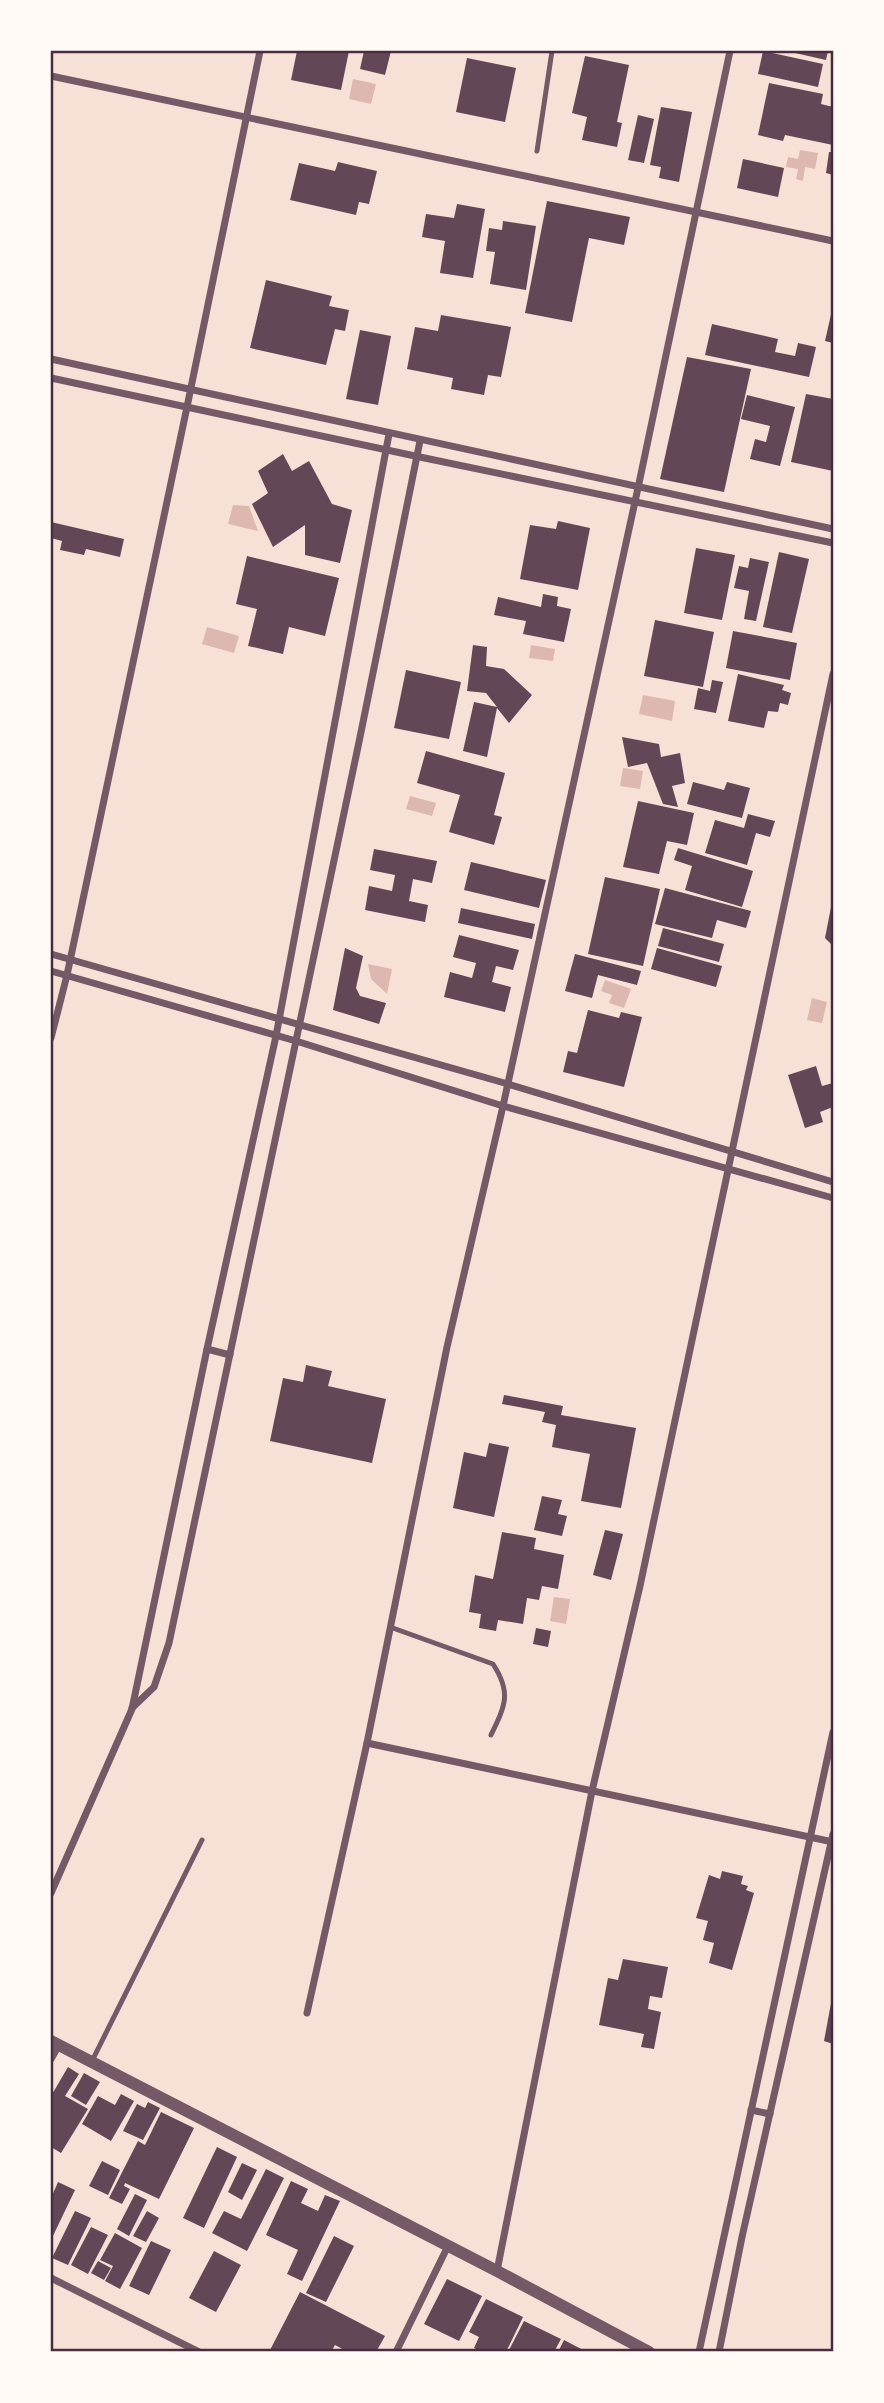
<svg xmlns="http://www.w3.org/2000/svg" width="884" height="2403" font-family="Overpass,sans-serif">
  <rect width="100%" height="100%" fill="#f7e1d7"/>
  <g fill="#dcb8b0">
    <polygon points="353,79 376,84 371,104 349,99"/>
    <polygon points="800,150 818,153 815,169 805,167 803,181 796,179 798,169 786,167 788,157 798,159"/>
    <polygon points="233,505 249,506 258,531 228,524"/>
    <polygon points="207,627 239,636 234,653 202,644"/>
    <polygon points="531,645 555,649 553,661 529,658"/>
    <polygon points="643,695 675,701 672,721 639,714"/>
    <polygon points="623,768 643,771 640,789 620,786"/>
    <polygon points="410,796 436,803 432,816 406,809"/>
    <polygon points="368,964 392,969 387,994 371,979"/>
    <polygon points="605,980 631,989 624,1008 609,1003 612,995 601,991"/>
    <polygon points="812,998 827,1002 822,1023 807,1020"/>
    <polygon points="554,1597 570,1599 566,1624 550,1621"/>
  </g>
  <g fill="#644757">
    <polygon points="297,51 349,51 341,90 291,80"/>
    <polygon points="364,51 391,51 385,75 360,69"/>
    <polygon points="763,51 823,64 818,87 758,74"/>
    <polygon points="786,51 828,51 826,60"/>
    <polygon points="585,56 629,65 617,122 622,123 617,147 582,140 587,117 572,113"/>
    <polygon points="467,58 516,68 505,122 456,112"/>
    <polygon points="769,83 823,94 821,104 833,107 833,145 785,135 783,141 758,135"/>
    <polygon points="661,107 692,112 679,182 659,178 661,167 650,165"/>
    <polygon points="638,115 654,119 644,163 628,160"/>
    <polygon points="829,152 833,152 833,175 826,173"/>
    <polygon points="743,159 784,168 778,197 737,188"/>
    <polygon points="338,162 377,171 369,204 359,202 356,215 290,200 299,163 335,171"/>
    <polygon points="547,201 630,217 624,245 589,238 572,322 525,313"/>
    <polygon points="457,204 485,209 473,278 440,273 445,241 422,237 426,214 454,218"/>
    <polygon points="503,221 536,226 526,290 490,284 495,252 486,251 489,228 502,230"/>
    <polygon points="266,280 332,296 329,306 349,310 345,331 335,329 326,365 250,348"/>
    <polygon points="832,310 833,310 833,343 825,341"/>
    <polygon points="441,315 511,327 501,377 488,375 484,395 451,389 453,378 407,369 415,327 438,331"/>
    <polygon points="712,324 778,339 775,352 795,356 798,343 816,347 809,377 705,355"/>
    <polygon points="360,330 391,336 378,405 346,399"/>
    <polygon points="687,357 751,369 724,492 660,479"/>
    <polygon points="806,394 833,399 833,471 791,462"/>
    <polygon points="747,395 795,407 780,466 750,459 755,439 766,442 770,426 741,419"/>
    <polygon points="283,454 292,471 309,461 332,504 352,510 340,563 305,555 305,525 273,547 252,504 268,493 258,471"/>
    <polygon points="558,521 590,528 578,590 520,579 530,525 556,529"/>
    <polygon points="51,522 124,539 120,557 86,549 84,555 60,550 62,541 51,538"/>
    <polygon points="696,548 735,555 722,620 684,613"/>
    <polygon points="779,552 809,559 792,633 763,627"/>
    <polygon points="247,556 339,578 325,636 289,627 283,654 248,646 257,609 236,604"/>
    <polygon points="750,558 769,562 756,621 744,619 749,591 734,588 739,566 748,568"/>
    <polygon points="543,594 558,597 557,606 571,609 564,642 523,634 526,621 494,615 498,597 541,607"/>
    <polygon points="655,620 714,632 703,687 644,676"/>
    <polygon points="733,631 797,643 790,680 726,668"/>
    <polygon points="473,645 487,647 486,666 504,669 532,695 509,723 497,708 487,757 463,751 474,702 497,707 486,693 467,691"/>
    <polygon points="406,670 461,682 449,739 394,728"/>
    <polygon points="738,674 784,685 782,690 791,693 788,705 780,703 778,712 768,711 764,728 728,721"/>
    <polygon points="712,680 723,682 716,713 694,709 698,688 710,691"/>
    <polygon points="622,737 659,744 661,757 680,753 685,783 672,786 678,807 663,804 647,763 628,767"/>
    <polygon points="426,751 505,773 494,815 502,817 494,845 449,832 460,795 417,783"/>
    <polygon points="693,782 724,790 727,782 750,788 742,818 687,804"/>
    <polygon points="638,801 694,813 687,845 667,841 659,874 623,867"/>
    <polygon points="748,814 775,821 770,837 756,833 747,865 705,853 715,820 744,828"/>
    <polygon points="678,848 753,871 742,907 685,890 692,866 674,860"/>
    <polygon points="374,849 437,861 432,883 413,879 409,901 428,905 425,922 365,910 369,886 392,891 395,875 370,870"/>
    <polygon points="471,862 546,880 539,908 464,890"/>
    <polygon points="605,877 660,889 643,966 588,954"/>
    <polygon points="665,888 751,911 746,928 717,920 712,938 655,924"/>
    <polygon points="832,902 833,902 833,946 825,938"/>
    <polygon points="461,908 535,924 532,939 458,923"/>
    <polygon points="663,928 724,944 719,962 658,946"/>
    <polygon points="459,935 519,950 513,970 496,966 492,982 511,987 505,1012 444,997 450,972 472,978 476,963 453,957"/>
    <polygon points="345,948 363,956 356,988 360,996 386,1003 379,1024 333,1010"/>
    <polygon points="657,948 722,966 716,987 651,969"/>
    <polygon points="575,954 641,971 637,985 598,975 592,998 565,991"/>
    <polygon points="588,1010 619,1018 621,1012 642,1017 624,1087 563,1072 568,1051 577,1053"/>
    <polygon points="816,1066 822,1086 833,1083 833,1107 820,1112 823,1122 805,1128 788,1075"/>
    <polygon points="306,1365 332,1371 328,1386 386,1399 372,1463 270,1441 283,1378 303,1382"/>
    <polygon points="504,1395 563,1406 561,1415 636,1428 621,1508 581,1501 590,1454 552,1447 556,1425 542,1422 545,1412 502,1404"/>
    <polygon points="489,1443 509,1447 494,1517 453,1508 464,1452 486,1457"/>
    <polygon points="542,1496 562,1500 558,1514 567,1516 562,1536 534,1530"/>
    <polygon points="605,1530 623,1534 611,1580 593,1575"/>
    <polygon points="502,1532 536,1538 534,1549 564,1555 558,1589 542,1586 539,1600 527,1598 523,1624 498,1620 496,1631 479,1628 481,1614 469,1612 475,1575 493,1579"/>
    <polygon points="536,1628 551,1631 548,1647 533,1644"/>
    <polygon points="722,1871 743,1876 741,1884 748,1886 746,1890 754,1893 732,1970 709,1963 714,1943 703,1940 708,1921 696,1918 709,1875 720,1879"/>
    <polygon points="623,1959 668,1967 662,1998 650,1996 648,2009 661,2012 654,2049 641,2047 644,2034 599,2025 608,1978 618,1980"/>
    <polygon points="832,1998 833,1998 833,2044 824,2041"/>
    <polygon points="68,2067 79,2074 65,2096 88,2109 61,2153 51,2147 51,2096"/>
    <polygon points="84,2073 100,2082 86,2105 71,2096"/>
    <polygon points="121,2094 134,2101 111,2141 82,2124 98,2096 115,2105"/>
    <polygon points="148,2102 160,2108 143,2140 123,2131 137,2104 145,2108"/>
    <polygon points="161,2112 194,2128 159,2199 125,2183 124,2186 130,2189 122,2204 109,2198 138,2141 145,2145"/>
    <polygon points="217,2147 237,2157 204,2228 183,2218"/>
    <polygon points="102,2161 120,2170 108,2195 89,2186"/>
    <polygon points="242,2163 257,2170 242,2200 228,2192"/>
    <polygon points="266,2169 284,2178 247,2251 212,2233 224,2211 241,2219"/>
    <polygon points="291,2181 308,2189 301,2203 318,2211 325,2195 340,2201 302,2281 287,2274 298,2250 266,2235"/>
    <polygon points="58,2182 75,2190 51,2240 51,2198"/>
    <polygon points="135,2194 147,2200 129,2236 117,2229"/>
    <polygon points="75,2211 91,2218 68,2265 52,2258"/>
    <polygon points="147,2211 159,2218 146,2242 133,2236"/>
    <polygon points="91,2227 108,2235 88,2274 71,2265"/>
    <polygon points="115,2233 142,2248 120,2289 105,2281 113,2266 100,2260"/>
    <polygon points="334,2236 354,2246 326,2302 306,2293"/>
    <polygon points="151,2241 171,2250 149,2295 129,2286"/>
    <polygon points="214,2251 241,2265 216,2312 189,2298"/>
    <polygon points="98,2261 111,2268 104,2280 91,2273"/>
    <polygon points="447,2279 482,2296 459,2341 424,2324"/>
    <polygon points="300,2292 385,2336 376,2352 348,2352 335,2345 331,2352 269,2352"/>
    <polygon points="486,2299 523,2317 506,2352 483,2352 474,2348 479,2337 469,2332"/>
    <polygon points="524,2321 561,2339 554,2352 508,2352"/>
    <polygon points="564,2340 587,2352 558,2352"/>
  </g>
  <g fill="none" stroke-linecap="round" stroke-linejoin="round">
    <g stroke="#755966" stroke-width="5">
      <polyline points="537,151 552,51"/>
      <path d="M 390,1627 L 493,1664 C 512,1693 505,1706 491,1735"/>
      <polyline points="92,2061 202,1840"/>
    </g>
    <g stroke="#755966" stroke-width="7">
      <polyline points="51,76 833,241"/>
      <polyline points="51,359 833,529"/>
      <polyline points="51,378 415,456 833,543"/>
      <polyline points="51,954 508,1084 833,1182"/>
      <polyline points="51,971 296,1041 503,1106 833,1198"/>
      <polyline points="51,1038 67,975 187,407 260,51"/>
      <polyline points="207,1349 230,1355"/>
      <polyline points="132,1708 154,1687 169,1643 359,742 420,441"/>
      <polyline points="367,1743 833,1842"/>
      <polyline points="51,1893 132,1709 207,1349 276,1036 389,434"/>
      <polyline points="307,2013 367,1743 447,1347 503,1106 638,488 730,51"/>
      <polyline points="51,2059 59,2045"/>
      <polyline points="751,2110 770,2114"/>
      <polyline points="497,2271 592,1791 640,1586 833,674"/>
      <polyline points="51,2278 199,2352"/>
      <polyline points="396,2352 448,2246"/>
      <polyline points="699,2352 833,1732"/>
      <polyline points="719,2352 742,2237 833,1834"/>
    </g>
    <polyline stroke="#755966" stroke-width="12" points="51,2041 497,2271 649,2352"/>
  </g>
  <rect width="884" height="2403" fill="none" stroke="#fffaf5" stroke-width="105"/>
  <rect x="52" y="52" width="780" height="2298" fill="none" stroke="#4a2c40" stroke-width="2.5"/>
</svg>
